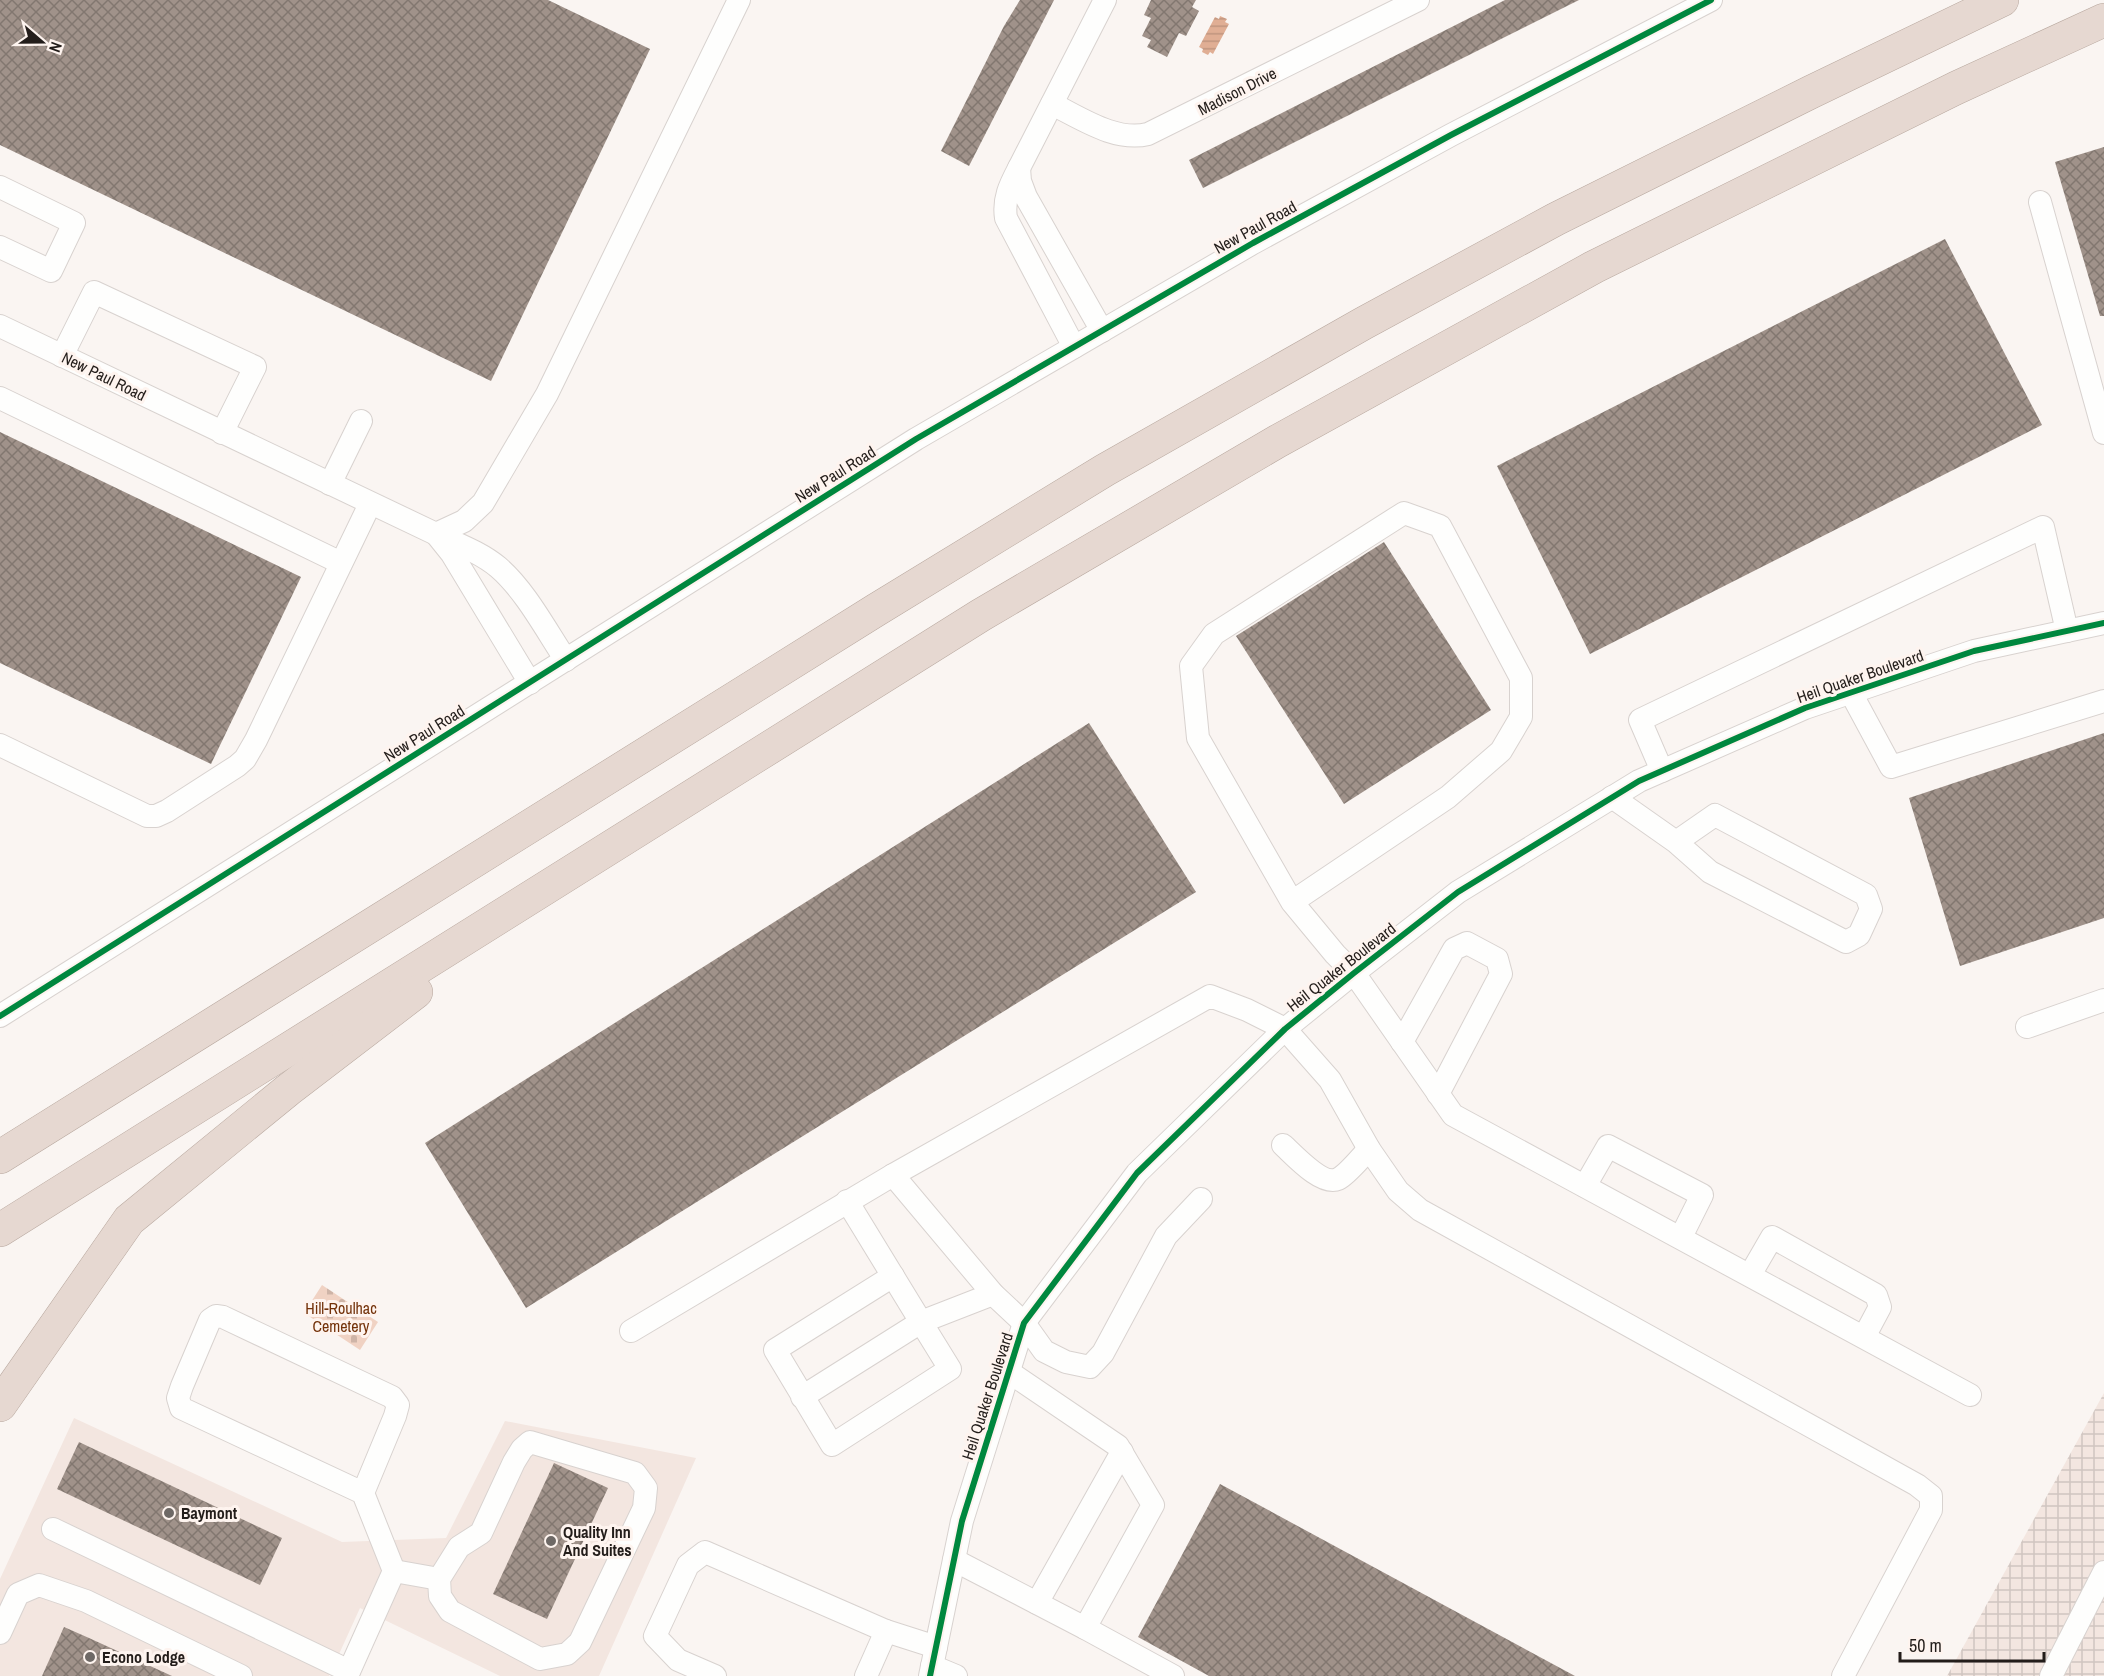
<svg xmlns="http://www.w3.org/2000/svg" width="2104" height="1676" font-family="'Archivo Narrow',sans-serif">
  <defs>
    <pattern id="industrial-grid" width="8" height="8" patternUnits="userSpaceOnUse" patternTransform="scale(1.5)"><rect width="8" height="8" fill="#f3e6e0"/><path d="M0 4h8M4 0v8" fill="none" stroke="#d0c5c0"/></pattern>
    <pattern id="cemetery-stones" width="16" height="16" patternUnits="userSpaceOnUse" patternTransform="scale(1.5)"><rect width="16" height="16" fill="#f0d2c3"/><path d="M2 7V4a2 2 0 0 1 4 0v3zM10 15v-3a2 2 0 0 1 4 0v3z" fill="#ceb4a7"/></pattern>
    <pattern id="water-rules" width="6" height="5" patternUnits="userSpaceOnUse" patternTransform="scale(1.5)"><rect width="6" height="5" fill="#e0ae94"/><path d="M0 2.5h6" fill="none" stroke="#c0957f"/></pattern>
    <pattern id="building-cross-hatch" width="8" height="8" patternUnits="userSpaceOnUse" patternTransform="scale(1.5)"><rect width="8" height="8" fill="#a0928a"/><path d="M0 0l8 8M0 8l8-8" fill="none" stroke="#827770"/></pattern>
  </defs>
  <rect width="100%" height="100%" fill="#faf5f2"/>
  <polygon fill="#f3e6e0" points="74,1418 342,1542 446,1538 505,1421 696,1458 599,1676 500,1676 360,1608 329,1676 0,1676 0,1579"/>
  <polygon fill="url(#industrial-grid)" points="2104,1393 2104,1676 1947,1676"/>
  <polygon fill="url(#cemetery-stones)" points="322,1285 378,1322 360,1350 304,1313"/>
  <polygon fill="url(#water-rules)" points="1220,16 1227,19 1225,22 1229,24 1213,54 1210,52 1208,55 1202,52 1203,49 1199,47 1215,17 1219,19"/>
  <g fill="url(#building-cross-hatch)">
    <polygon points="0,0 548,0 650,49 491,381 0,145"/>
    <polygon points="1020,0 1054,0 969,166 941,151 1004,26"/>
    <polygon points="1151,0 1196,0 1192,7 1199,11 1186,36 1179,33 1167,57 1147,47 1151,40 1142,36 1151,18 1144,15"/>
    <polygon points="1505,0 1579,0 1203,188 1189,160"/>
    <polygon points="2104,147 2104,316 2100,316 2055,162"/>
    <polygon points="1945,239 2042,425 1590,654 1497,466"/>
    <polygon points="0,432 301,577 211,764 0,663"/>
    <polygon points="1384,542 1491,710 1344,804 1236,636"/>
    <polygon points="1089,723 1196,892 526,1308 425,1143"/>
    <polygon points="2104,733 2104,918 1960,966 1909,798"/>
    <polygon points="79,1442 282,1538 260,1585 57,1489"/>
    <polygon points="554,1463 608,1488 547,1619 493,1594"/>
    <polygon points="1220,1484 1575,1676 1209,1676 1138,1637"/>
    <polygon points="64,1627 89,1638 172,1676 42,1676"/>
  </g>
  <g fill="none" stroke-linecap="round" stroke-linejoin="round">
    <g stroke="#d8d2cf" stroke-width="24">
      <g id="minor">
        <path d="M 1052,104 C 1081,118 1115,142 1148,134 L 1418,0"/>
        <polyline points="1019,168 1105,0"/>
        <polyline points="0,187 74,223 51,271 0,247"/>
        <polyline points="2040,202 2104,433"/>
        <polyline points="0,326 436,534 464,521 483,503 547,394 739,0"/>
        <path d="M 1074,347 L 1006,218 C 1003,199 1010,185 1019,168 L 1020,181 L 1026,197 L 1102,331"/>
        <polyline points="62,356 94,292 255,367 222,433"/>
        <polyline points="0,398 341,563"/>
        <polyline points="330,484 361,421"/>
        <path d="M 530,683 L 452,554 L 436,534 C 457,544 480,552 498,567 C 525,590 546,630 566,660"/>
        <polyline points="1851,693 1891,767 2104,701"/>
        <polyline points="0,745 147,816 156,816 167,811 237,766 245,759 256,740 370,504"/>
        <polyline points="1662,771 1640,720 2043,527 2067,631"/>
        <polyline points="1612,797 1676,842 1710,872 1846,942 1859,935 1871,909 1866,895 1715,815 1676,842"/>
        <polyline points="1292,902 1448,797 1501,751 1521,717 1521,678 1440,526 1404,513 1214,634 1191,666 1198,738 1292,902 1335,954 1354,973 1453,1115 1970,1395"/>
        <polyline points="0,1016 916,439 1253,243 1451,135 1711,0"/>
        <polyline points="2027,1027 2104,1000"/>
        <polyline points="1402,1042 1454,949 1467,943 1497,959 1501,974 1438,1094"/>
        <path d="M 1283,1145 C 1295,1156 1322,1186 1338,1179 C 1347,1175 1362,1156 1369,1149"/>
        <polyline points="1585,1186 1608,1146 1702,1195 1681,1237"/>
        <polyline points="1201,1199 1166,1236 1103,1353 1090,1367 1066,1362 1044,1351 1024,1323 993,1294 893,1175 1210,996 1247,1010 1285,1029 1330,1080 1369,1149 1398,1191 1420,1210 1917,1485 1931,1496 1931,1510 1843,1676"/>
        <polyline points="847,1201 921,1322 993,1294"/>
        <polyline points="1750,1275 1772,1237 1876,1295 1880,1307 1864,1337"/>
        <polyline points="631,1331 893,1175"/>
        <polyline points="802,1397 921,1322 950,1369 832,1445 775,1350 893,1276"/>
        <polyline points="363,1493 395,1416 398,1405 392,1397 223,1317 216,1316 210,1320 182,1386 178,1398 181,1408 363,1493 394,1571"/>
        <polyline points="53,1529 349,1671"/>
        <polyline points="954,1560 1085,1628 1153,1505 1118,1446 1009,1372"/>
        <polyline points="394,1571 439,1579 459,1547 481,1533 514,1462 522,1449 530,1442 635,1473 646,1488 644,1508 580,1642 567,1654 540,1659 450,1611 440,1596 439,1579"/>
        <polyline points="1037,1603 1122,1452"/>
        <polyline points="1085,1628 1173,1676"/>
        <polyline points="0,1633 18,1594 39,1585 86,1601 241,1676"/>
        <polyline points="932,1666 956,1676"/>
        <polyline points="347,1676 394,1571"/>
        <polyline points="715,1676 678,1660 655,1636 688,1565 705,1552 886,1631 936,1647"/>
        <polyline points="866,1676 886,1631"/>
        <polyline points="930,1676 962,1521 1024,1323 1137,1173 1285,1029 1354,973 1458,892 1639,781 1805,708 1974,651 2104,623"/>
        <polyline points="2051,1676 2104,1572"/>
      </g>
    </g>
    <g stroke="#b8a89f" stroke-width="34">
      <g id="highway">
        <polyline points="0,1157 876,610 1105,470 1364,323 1556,219 1811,92 2002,0"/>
        <polyline points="0,1230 981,615 1278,441 1594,267 1956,88 2104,20"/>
        <polyline points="0,1405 129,1220 288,1090 416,992"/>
      </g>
    </g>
    <use href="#minor" stroke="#fefefd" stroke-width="22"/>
    <use href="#highway" stroke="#e6d8d1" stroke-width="33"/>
    <g stroke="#fef4ef" stroke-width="10">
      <g id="cycleway">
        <polyline points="0,1016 916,439 1253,243 1451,135 1711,0"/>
        <polyline points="930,1676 962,1521 1024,1323 1137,1173 1285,1029 1354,973 1458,892 1639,781 1805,708 1974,651 2104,623"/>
      </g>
    </g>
    <use href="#cycleway" stroke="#00873e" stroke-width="6"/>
  </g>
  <g fill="#6e6966" stroke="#fef4ef" stroke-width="2">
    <circle cx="169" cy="1513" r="6"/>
    <circle cx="551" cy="1541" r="6"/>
    <circle cx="90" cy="1657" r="6"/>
  </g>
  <g text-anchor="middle" stroke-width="6" stroke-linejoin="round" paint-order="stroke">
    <g font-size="16" fill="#231d1a" stroke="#fef4ef">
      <text transform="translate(1237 91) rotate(-27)" y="6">Madison Drive</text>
      <text transform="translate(1255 227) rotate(-29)" y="6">New Paul Road</text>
      <text transform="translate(104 376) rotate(26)" y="6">New Paul Road</text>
      <text transform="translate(835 474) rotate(-32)" y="6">New Paul Road</text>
      <text transform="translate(1860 676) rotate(-19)" y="6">Heil Quaker Boulevard</text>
      <text transform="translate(424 733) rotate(-32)" y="6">New Paul Road</text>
      <text transform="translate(1341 967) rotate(-38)" y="6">Heil Quaker Boulevard</text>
      <text transform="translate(987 1396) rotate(-72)" y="6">Heil Quaker Boulevard</text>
    </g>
    <g font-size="16" fill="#73320a" stroke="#fef4ef">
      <text x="341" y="1314">Hill-Roulhac<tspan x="341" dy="18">Cemetery</tspan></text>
    </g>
    <g font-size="16" font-weight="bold" fill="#231d1a" stroke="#fef4ef" text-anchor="start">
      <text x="181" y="1519">Baymont</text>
      <text x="563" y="1538">Quality Inn<tspan x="563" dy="18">And Suites</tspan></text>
      <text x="102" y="1663">Econo Lodge</text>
    </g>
  </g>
  <g transform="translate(42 42) rotate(110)" stroke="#fef4ef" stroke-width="4.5" paint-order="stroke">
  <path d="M0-4.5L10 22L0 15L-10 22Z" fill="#231d1a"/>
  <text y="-9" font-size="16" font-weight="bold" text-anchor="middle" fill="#231d1a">N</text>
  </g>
  <path d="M1900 1652v9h144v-9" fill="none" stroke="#231d1a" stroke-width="3"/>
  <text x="1909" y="1652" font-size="18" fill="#231d1a" stroke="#fef4ef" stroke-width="4.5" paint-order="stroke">50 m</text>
</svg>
